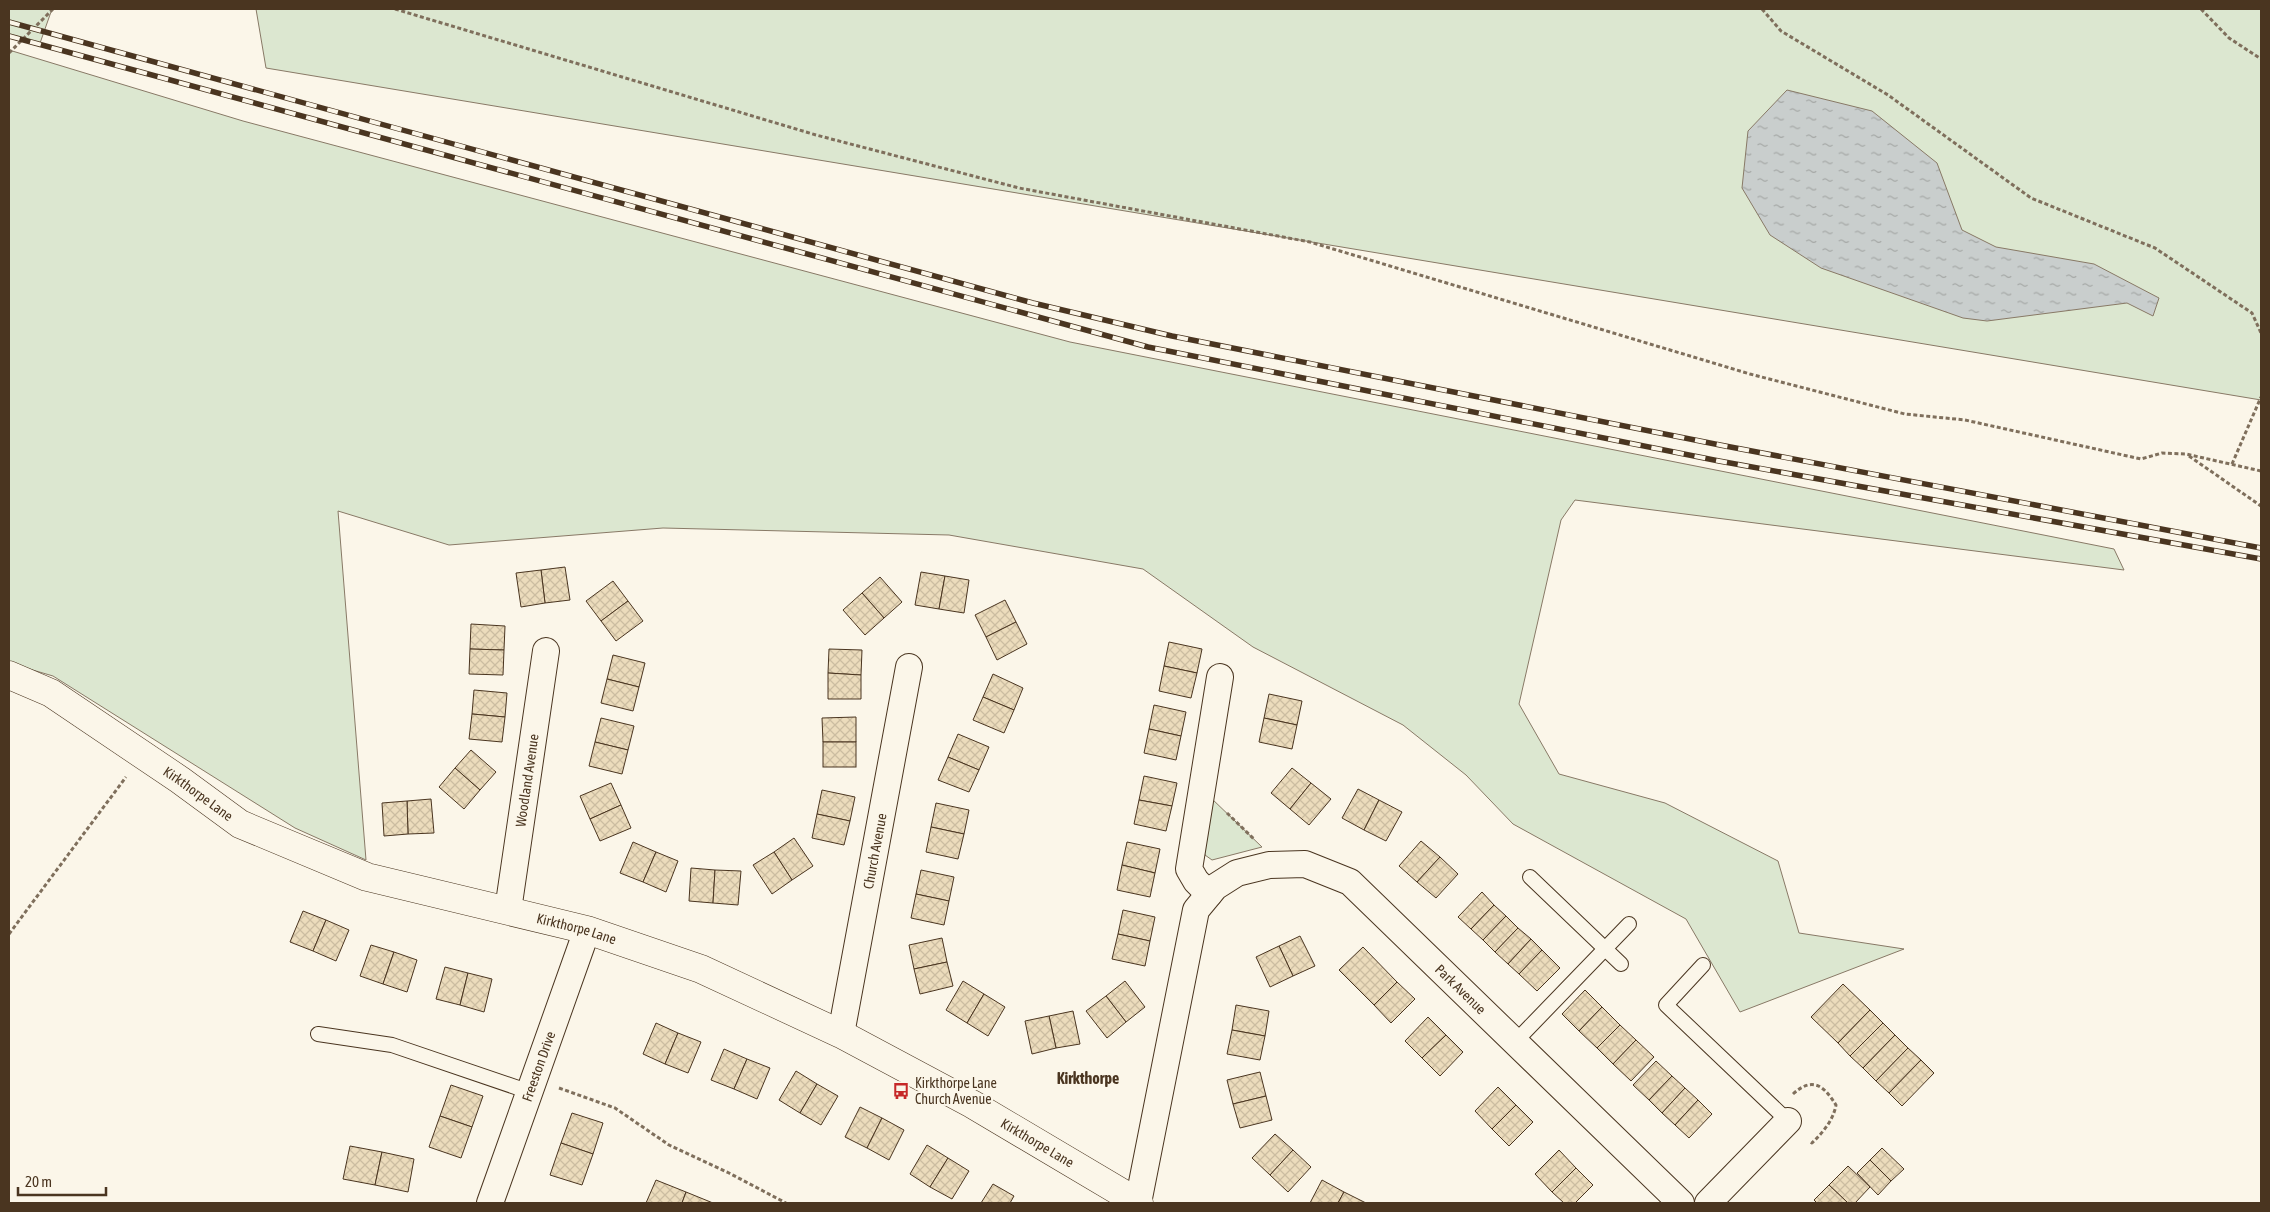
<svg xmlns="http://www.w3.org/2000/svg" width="2270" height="1212" font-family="'Asap Condensed',sans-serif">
  <defs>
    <pattern id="water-ripples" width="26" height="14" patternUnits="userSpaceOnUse" patternTransform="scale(1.25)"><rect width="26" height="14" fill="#c9cecd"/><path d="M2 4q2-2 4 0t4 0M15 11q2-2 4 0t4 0" fill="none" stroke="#a5a8a6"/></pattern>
    <pattern id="building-cross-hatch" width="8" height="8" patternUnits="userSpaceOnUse" patternTransform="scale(1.25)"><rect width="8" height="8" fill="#ecdcbc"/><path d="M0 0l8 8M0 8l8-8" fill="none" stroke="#ccbda1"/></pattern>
  </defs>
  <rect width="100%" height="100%" fill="#fbf6e9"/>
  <g fill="#dce7d0" stroke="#887966">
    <polygon points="9,9 52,9 39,46 9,36"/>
    <polygon points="256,9 2261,9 2261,400 266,68"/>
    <polygon points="9,50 243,121 1070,342 2114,549 2124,570 1575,500 1561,520 1519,704 1559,774 1665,803 1778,861 1799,933 1904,949 1740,1012 1686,919 1513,824 1466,775 1403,725 1253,647 1143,569 949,535 663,528 449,545 338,511 366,860 295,828 53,676 9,663"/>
    <polygon points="1210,797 1262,847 1212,860 1205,855 1203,848"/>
  </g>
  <polygon fill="url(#water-ripples)" stroke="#887966" points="1787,90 1872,111 1937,163 1962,230 1996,247 2094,264 2159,298 2153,316 2127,303 1987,321 1963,318 1821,268 1770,235 1742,188 1748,131"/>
  <g fill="url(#building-cross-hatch)" stroke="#4a3520">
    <polygon points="565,567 570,600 545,603 541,570"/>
    <polygon points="541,570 545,603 521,607 516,573"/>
    <polygon points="921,572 945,576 939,609 915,605"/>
    <polygon points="945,576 969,580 964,613 939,609"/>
    <polygon points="880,577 902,602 884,618 862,593"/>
    <polygon points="613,581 628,601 601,621 586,601"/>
    <polygon points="862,593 884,618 865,635 843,610"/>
    <polygon points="1005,600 1016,622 986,637 975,615"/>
    <polygon points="628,601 643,621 616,641 601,621"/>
    <polygon points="1016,622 1027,644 997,660 986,637"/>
    <polygon points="471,624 505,626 504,650 470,649"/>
    <polygon points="1169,642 1202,649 1197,673 1164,666"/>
    <polygon points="470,649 504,650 503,675 469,674"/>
    <polygon points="829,649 862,650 861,675 828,673"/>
    <polygon points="613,655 645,663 639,687 607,679"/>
    <polygon points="1164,666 1197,673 1191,698 1159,691"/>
    <polygon points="828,673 861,675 861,699 828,699"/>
    <polygon points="993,674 1023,688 1014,710 983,697"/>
    <polygon points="607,679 639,687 633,711 601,703"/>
    <polygon points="474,690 507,693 505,717 472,714"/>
    <polygon points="1269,694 1302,701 1297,725 1264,718"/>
    <polygon points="983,697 1014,710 1004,733 973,720"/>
    <polygon points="1154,705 1186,712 1181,736 1149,729"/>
    <polygon points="472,714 505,717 502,742 469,739"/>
    <polygon points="856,717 856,742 823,742 822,718"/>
    <polygon points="601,718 634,726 628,750 595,742"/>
    <polygon points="1264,718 1297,725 1292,749 1259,742"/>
    <polygon points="1149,729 1181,736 1176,760 1144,753"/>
    <polygon points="958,734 989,747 979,770 948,757"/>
    <polygon points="595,742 628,750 622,774 589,766"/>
    <rect x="823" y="742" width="33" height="25"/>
    <polygon points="471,750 496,772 480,790 455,768"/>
    <polygon points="948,757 979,770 969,792 938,780"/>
    <polygon points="455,768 480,790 464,809 439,787"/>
    <polygon points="1292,768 1311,783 1290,809 1271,793"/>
    <polygon points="1144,776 1177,783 1172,806 1139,800"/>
    <polygon points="611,783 621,805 590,819 580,796"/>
    <polygon points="1311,783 1331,799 1309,825 1290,809"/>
    <polygon points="1358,789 1379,800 1364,830 1342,818"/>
    <polygon points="822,790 855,797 850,821 817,814"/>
    <polygon points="431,799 434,833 408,834 407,801"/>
    <polygon points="1139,800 1172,806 1166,831 1134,824"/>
    <polygon points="1379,800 1402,812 1386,841 1364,830"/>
    <polygon points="407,801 408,834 384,836 382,803"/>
    <polygon points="936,803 969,810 964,834 931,827"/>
    <polygon points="621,805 631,828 600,841 590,819"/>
    <polygon points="817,814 850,821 844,845 812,838"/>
    <polygon points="931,827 964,834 958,859 926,852"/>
    <polygon points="794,838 813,866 792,880 774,852"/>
    <polygon points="1421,841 1440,857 1417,882 1399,866"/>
    <polygon points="633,842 656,852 643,882 620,873"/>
    <polygon points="1127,842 1160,849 1155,873 1122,865"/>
    <polygon points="656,852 678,861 666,892 643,882"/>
    <polygon points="774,852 792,880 772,894 753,865"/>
    <polygon points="1440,857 1458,874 1436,898 1417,882"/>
    <polygon points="1122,865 1155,873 1150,897 1117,890"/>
    <polygon points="691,868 715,870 713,903 689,901"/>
    <polygon points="715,870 741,871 738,905 713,903"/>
    <polygon points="921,870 954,877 949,901 916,894"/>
    <polygon points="1482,892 1494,905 1471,929 1458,917"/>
    <polygon points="916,894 949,901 944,925 911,918"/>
    <polygon points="1494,905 1506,916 1483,940 1471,929"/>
    <polygon points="1123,910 1155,917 1150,941 1118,934"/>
    <polygon points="303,911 326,920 313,951 290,942"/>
    <polygon points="1506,916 1518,928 1495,952 1483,940"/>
    <polygon points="326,920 349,930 336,961 313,951"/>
    <polygon points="1518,928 1531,939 1508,964 1495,952"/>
    <polygon points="1118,934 1150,941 1145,966 1112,959"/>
    <polygon points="1300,936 1315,966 1293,976 1279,946"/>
    <polygon points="942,938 947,962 914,969 909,945"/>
    <polygon points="1531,939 1542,950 1519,974 1508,964"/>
    <polygon points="371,945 394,952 383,984 360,976"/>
    <polygon points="1279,946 1293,976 1270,987 1256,957"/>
    <polygon points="1363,947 1397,982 1374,1005 1339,970"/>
    <polygon points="1542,950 1560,968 1537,991 1519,974"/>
    <polygon points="394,952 417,960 407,992 383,984"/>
    <polygon points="947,962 953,986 920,994 914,969"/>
    <polygon points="445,967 468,973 460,1005 436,999"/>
    <polygon points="468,973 492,979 484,1012 460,1005"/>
    <polygon points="963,981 984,994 967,1023 946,1010"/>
    <polygon points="1125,981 1145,1007 1126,1022 1106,996"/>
    <polygon points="1397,982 1415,999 1391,1023 1374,1005"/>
    <polygon points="1843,984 1870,1010 1838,1043 1811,1017"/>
    <polygon points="1585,990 1602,1007 1579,1031 1562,1014"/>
    <polygon points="984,994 1005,1007 988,1036 967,1023"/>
    <polygon points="1106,996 1126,1022 1107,1038 1086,1011"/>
    <polygon points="1236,1005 1269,1011 1265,1036 1232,1030"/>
    <polygon points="1602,1007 1620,1025 1597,1048 1579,1031"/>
    <polygon points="1870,1010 1883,1023 1850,1056 1838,1043"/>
    <polygon points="1073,1011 1080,1044 1056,1048 1049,1016"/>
    <polygon points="1049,1016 1056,1048 1032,1054 1025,1021"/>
    <polygon points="1428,1017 1446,1035 1422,1058 1405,1041"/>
    <polygon points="656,1023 678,1033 665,1064 643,1054"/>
    <polygon points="1883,1023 1895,1035 1863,1068 1850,1056"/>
    <polygon points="1620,1025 1636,1040 1613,1064 1597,1048"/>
    <polygon points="1232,1030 1265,1036 1260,1060 1227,1054"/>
    <polygon points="678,1033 701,1042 688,1073 665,1064"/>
    <polygon points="1446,1035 1463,1052 1440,1076 1422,1058"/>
    <polygon points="1895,1035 1908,1048 1876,1081 1863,1068"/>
    <polygon points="1636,1040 1654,1057 1631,1081 1613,1064"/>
    <polygon points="1908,1048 1921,1060 1889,1093 1876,1081"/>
    <polygon points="724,1049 747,1059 734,1089 711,1080"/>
    <polygon points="747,1059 770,1068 757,1099 734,1089"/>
    <polygon points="1921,1060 1934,1073 1902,1106 1889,1093"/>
    <polygon points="1656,1061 1672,1076 1649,1100 1633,1085"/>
    <polygon points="796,1071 817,1084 800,1113 779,1100"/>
    <polygon points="1260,1072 1266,1096 1233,1104 1227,1080"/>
    <polygon points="1672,1076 1685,1088 1662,1113 1649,1100"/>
    <polygon points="817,1084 838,1096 821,1125 800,1113"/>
    <polygon points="451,1085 483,1096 472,1127 440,1116"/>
    <polygon points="1498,1087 1516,1105 1492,1129 1475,1111"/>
    <polygon points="1685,1088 1698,1100 1675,1125 1662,1113"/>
    <polygon points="1266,1096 1272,1120 1240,1128 1233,1104"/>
    <polygon points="1698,1100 1712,1114 1689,1138 1675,1125"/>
    <polygon points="1516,1105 1533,1122 1509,1146 1492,1129"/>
    <polygon points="860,1107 882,1118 867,1148 845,1137"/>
    <polygon points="572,1113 603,1123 593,1154 561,1143"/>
    <polygon points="440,1116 472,1127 461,1158 429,1147"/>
    <polygon points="882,1118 904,1130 889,1160 867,1148"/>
    <polygon points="1275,1134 1293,1150 1270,1175 1252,1158"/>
    <polygon points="561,1143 593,1154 582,1185 550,1175"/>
    <polygon points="927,1145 948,1158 930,1187 910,1174"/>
    <polygon points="350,1146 382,1152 375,1185 343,1179"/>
    <polygon points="1882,1148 1904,1169 1891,1181 1870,1160"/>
    <polygon points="1293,1150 1311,1167 1288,1192 1270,1175"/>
    <polygon points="1559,1150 1576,1168 1552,1192 1535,1174"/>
    <polygon points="382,1152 414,1159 408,1192 375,1185"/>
    <polygon points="948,1158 969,1171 952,1199 930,1187"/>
    <polygon points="1870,1160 1891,1181 1878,1195 1857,1173"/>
    <polygon points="1848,1166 1870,1187 1855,1203 1848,1203 1829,1185"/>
    <polygon points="1576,1168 1593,1185 1575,1203 1564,1203 1552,1192"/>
    <polygon points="656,1180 686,1192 682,1203 646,1203"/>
    <polygon points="1322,1180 1344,1192 1338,1203 1310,1203"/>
    <polygon points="993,1184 1014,1196 1010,1203 981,1203"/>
    <polygon points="1829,1185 1848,1203 1817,1203 1814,1200"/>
    <polygon points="686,1192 713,1203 682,1203"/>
    <polygon points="1344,1192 1366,1203 1338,1203"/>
  </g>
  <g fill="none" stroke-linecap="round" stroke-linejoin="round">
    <g stroke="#4a3520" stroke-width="16">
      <g id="lane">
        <polyline points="1530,877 1621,964"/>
        <polyline points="1703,965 1666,1005 1788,1121"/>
        <polyline points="318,1034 392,1045 530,1092"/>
        <polyline points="1515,1042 1629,924"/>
      </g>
    </g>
    <g stroke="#4a3520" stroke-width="28">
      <g id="street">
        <polyline points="1209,894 1196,881 1189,869 1220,677"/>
        <path id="s1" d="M 508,910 L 546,651"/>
        <path id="s2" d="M 841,1034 L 909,667"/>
        <path id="s3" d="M 490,1203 L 587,930"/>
        <path id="s4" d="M 1138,1203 L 1196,910 L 1215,887 L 1237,873 L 1269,865 L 1305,864 L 1350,882 L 1681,1203"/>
        <polyline points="1708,1203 1788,1121"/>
      </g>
    </g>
    <g stroke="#4a3520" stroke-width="29">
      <g id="secondary">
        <path id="s5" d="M 9,675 L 51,693 L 180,780 L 240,824 L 367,877 L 587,930 L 701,969 L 841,1034 L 972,1104 L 1139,1203"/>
      </g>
    </g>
    <g stroke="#7f6f5c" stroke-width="3" stroke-dasharray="4 2.5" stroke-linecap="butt">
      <polyline points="395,9 816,135 1019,188 1310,242 1750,374 1905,414 1965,420 2141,459 2162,453 2186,454 2261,471"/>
      <polyline points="1762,9 1781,31 1888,95 2031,198 2155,248 2252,313 2261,333"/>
      <polyline points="2201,9 2229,38 2261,59"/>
      <polyline points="9,53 53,9"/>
      <polyline points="2189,456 2261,506"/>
      <polyline points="2232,464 2261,397"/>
      <polyline points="1227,813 1255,840"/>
      <polyline points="9,934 126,777"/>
      <polyline points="559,1088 615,1108 669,1145 729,1173 786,1203"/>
      <path d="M 1793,1094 C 1813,1076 1824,1086 1836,1105 C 1833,1121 1823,1132 1812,1143 L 1809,1141"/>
    </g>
    <use href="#lane" stroke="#fbf6e9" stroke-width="14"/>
    <use href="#street" stroke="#fbf6e9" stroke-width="26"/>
    <use href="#secondary" stroke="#fbf6e9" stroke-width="28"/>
    <g stroke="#4a3520" stroke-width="5.5">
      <g id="rail">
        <polyline points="9,22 1033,303 1172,336 1720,445 2261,548"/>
        <polyline points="9,36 1148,347 1719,461 2261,559"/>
      </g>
    </g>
    <use href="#rail" stroke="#fbf6e9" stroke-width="4" stroke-dasharray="11" stroke-linecap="butt"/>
  </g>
  <defs>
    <g id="bus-bare" transform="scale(1.35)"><path d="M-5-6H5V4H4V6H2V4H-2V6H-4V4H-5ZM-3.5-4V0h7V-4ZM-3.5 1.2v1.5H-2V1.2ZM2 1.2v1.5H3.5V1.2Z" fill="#c62828" stroke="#fbf6e9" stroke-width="2.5" paint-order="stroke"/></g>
  </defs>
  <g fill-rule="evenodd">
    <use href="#bus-bare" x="901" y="1091"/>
  </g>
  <g text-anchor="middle" stroke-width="4" stroke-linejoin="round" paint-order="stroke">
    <g font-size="14" fill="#4a3520" stroke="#fbf6e9">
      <text dy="5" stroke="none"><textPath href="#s1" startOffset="131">Woodland Avenue</textPath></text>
      <text dy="5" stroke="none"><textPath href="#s5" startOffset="224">Kirkthorpe Lane</textPath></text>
      <text dy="5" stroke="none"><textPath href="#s2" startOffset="186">Church Avenue</textPath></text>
      <text dy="5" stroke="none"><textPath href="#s5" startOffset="629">Kirkthorpe Lane</textPath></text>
      <text dy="5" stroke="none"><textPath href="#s4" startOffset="626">Park Avenue</textPath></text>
      <text dy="5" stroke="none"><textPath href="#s3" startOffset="145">Freeston Drive</textPath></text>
      <text dy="5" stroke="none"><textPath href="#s5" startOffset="1139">Kirkthorpe Lane</textPath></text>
    </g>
    <g font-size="14" fill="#4a3520" stroke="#fbf6e9" text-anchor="start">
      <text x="915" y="1088">Kirkthorpe Lane<tspan x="915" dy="16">Church Avenue</tspan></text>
    </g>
    <g font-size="16" font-weight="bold" fill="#4a3520" stroke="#fbf6e9">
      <text x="1088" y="1084">Kirkthorpe</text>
    </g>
  </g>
  <rect width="2270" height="1212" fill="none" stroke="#4a3520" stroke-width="20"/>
  <path d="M18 1187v8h88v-8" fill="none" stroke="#4a3520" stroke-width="2.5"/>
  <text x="25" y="1187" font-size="15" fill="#4a3520" stroke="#fbf6e9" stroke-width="4" paint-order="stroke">20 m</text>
</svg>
